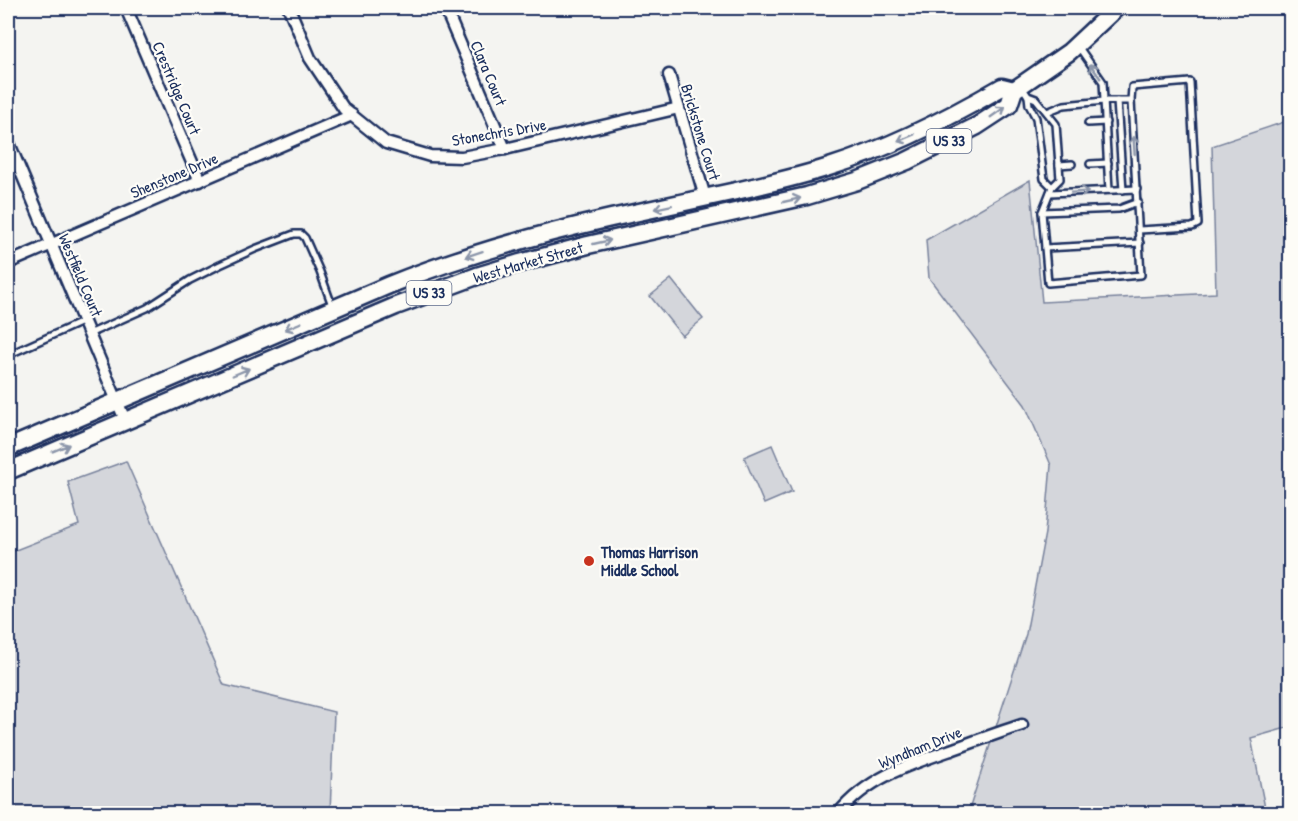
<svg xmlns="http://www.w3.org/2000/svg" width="1298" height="821" font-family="'Patrick Hand',sans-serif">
  <rect width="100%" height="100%" fill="#f4f4f1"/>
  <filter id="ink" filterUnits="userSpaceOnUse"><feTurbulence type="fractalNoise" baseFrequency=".0167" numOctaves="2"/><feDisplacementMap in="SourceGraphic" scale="12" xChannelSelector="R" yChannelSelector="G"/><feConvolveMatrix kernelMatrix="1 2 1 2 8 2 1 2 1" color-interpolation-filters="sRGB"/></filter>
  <g filter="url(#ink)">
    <g fill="#d4d6db" stroke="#78829c" stroke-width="1.5">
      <polygon points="1290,120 1290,727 1251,738 1266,813 968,813 1026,634 1045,533 1051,465 1025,405 929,278 926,240 1030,180 1042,302 1216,293 1212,146"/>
      <polygon points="671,279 703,319 682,336 650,296"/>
      <polygon points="772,445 792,492 764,504 744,457"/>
      <polygon points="126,461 224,685 334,712 330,813 8,813 8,553 79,525 68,482"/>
    </g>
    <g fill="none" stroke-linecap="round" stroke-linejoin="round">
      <g stroke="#1b2f5e" stroke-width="10">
        <g id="service">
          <polyline points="1078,46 1103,82 1109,190"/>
          <polyline points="1022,87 1028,96 1036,99 1056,124 1060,179 1052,187 1042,212 1048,283 1141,275 1131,101"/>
          <polyline points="1028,96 1029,105 1036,118 1044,179 1052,187"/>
          <polyline points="1117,101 1123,190"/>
          <polyline points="1047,112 1064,105 1104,101 1131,101 1132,87 1190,82 1198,224 1192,227 1139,230"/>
          <polyline points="1088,123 1106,122"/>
          <polyline points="1090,164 1108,163"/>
          <polyline points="1059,165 1072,164"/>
          <polyline points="1050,193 1137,189"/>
          <polyline points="1042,212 1119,209 1138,202"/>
          <polyline points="1045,248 1140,243"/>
          <polyline points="89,334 147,308 190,280 220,265 255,249 294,234 301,234 305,238 320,272 333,308"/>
          <polyline points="8,355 84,321"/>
        </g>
      </g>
      <g stroke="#1b2f5e" stroke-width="15">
        <g id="minor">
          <polyline points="126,8 200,181"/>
          <polyline points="289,8 310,58 344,109 386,143 430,156 462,157 505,149 679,108"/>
          <polyline points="445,8 505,149"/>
          <polyline points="669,75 705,197"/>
          <polyline points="8,141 125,420"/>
          <polyline points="8,263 352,115"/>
          <path d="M 838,814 C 866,779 907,765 948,751 C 973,742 997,733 1022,725"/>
        </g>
      </g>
      <g stroke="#1b2f5e" stroke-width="21">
        <g id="primary">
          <path d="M 8,448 L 389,285 C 461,256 535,235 611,218 C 653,209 695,200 736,191 C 767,184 798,177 829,167 C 890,148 947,119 1002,87 L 1014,90"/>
          <polyline points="8,471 396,306 477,276 520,263 588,245 807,196 857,181 907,161 977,126 1009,105 1014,90 1069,52 1116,8"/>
        </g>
      </g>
      <use href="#service" stroke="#fdfcf7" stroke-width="5"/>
      <use href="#minor" stroke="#fdfcf7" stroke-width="10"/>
      <use href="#primary" stroke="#fdfcf7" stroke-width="16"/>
    </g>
    <defs><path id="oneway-shaft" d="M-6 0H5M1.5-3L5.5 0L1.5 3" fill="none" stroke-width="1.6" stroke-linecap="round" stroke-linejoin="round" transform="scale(1.5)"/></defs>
    <g stroke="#8c96aa">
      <use href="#oneway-shaft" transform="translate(1095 71) rotate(-126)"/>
      <use href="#oneway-shaft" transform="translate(998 112) rotate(-35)"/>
      <use href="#oneway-shaft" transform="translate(906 138) rotate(157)"/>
      <use href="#oneway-shaft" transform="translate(1134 145) rotate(-94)"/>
      <use href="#oneway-shaft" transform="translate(1080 192) rotate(-4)"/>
      <use href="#oneway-shaft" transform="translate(792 200) rotate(-13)"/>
      <use href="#oneway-shaft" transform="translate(663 207) rotate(168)"/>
      <use href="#oneway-shaft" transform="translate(602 242) rotate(-13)"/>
      <use href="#oneway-shaft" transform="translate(474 254) rotate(162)"/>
      <use href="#oneway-shaft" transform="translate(293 326) rotate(157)"/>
      <use href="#oneway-shaft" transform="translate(241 372) rotate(-23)"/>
      <use href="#oneway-shaft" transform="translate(61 448) rotate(-23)"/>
    </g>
  </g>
  <circle fill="#c8321e" stroke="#fdfcf7" stroke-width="2" cx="589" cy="561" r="6"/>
  <g text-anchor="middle" stroke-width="4.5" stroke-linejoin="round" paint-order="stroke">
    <g fill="#fdfcf7" stroke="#5f6c8c" stroke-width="1.5">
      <rect x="926.5" y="129" width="45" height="24" rx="4.5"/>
      <rect x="406.5" y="281" width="45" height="24" rx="4.5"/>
    </g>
    <g font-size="15" font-weight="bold" fill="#1b2f5e">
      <text x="949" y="146">US 33</text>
      <text x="429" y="298">US 33</text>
    </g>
    <g font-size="16" fill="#1b2f5e" stroke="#fdfcf7">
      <text transform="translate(489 73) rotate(67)" y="6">Clara Court</text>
      <text transform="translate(177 88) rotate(67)" y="6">Crestridge Court</text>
      <text transform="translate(499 132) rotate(-10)" y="6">Stonechris Drive</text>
      <text transform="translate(701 132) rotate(73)" y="6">Brickstone Court</text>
      <text transform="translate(174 175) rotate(-23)" y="6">Shenstone Drive</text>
      <text transform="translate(528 262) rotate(-16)" y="6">West Market Street</text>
      <text transform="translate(81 275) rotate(67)" y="6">Westfield Court</text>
      <text transform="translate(920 747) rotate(-22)" y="6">Wyndham Drive</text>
    </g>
    <g font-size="16" font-weight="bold" fill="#1b2f5e" stroke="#fdfcf7" text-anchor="start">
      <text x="601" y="558">Thomas Harrison<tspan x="601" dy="18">Middle School</tspan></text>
    </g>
  </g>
  <rect width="1298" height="821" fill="none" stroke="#fdfcf7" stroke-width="30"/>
  <rect x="15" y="15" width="1268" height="791" fill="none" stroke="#1b2f5e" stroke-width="2" filter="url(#ink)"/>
</svg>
